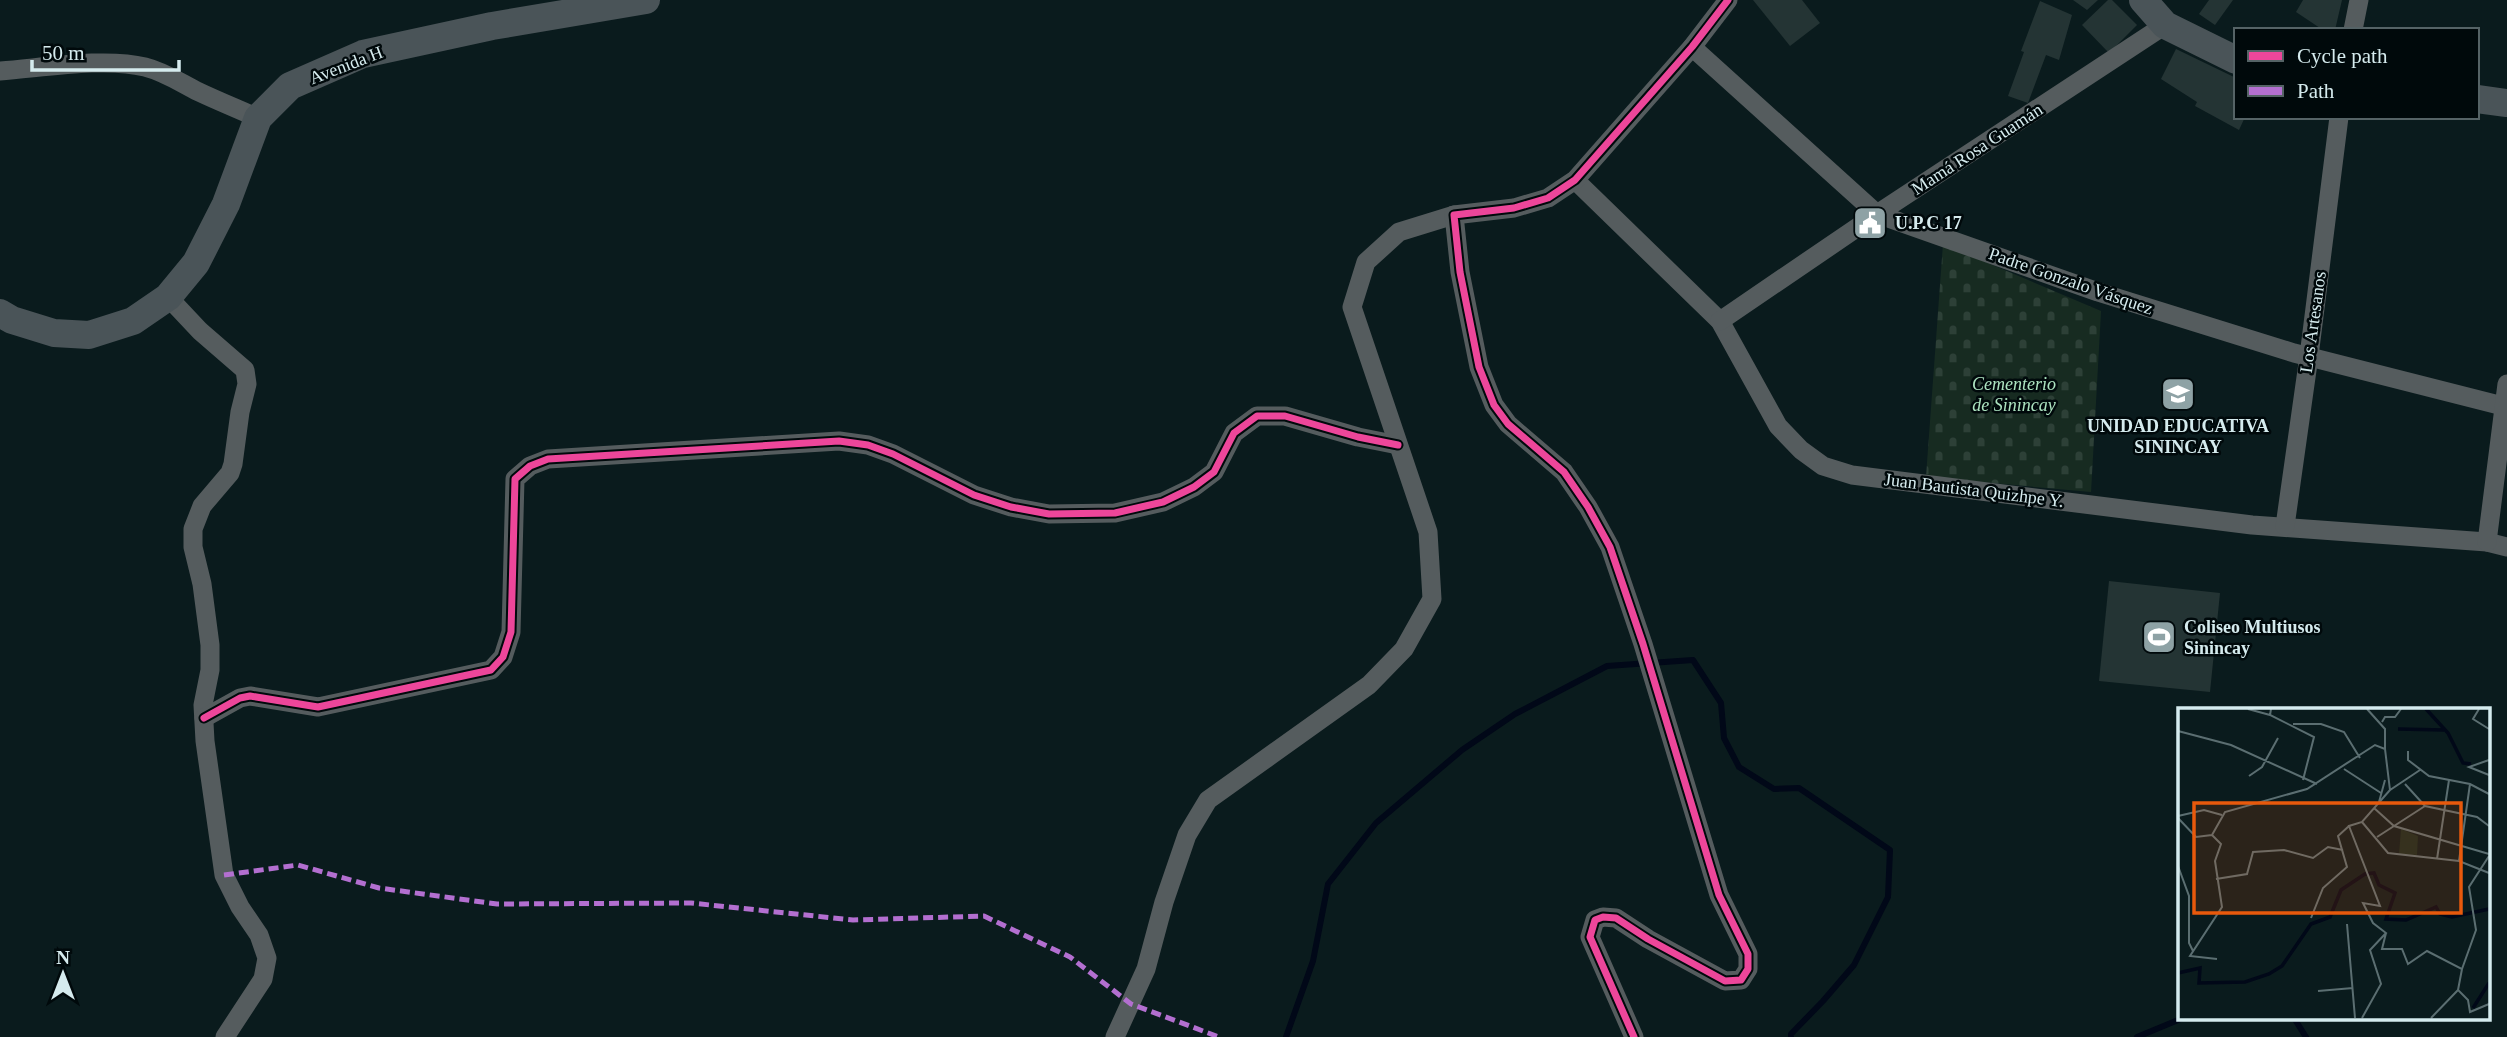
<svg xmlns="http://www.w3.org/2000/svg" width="2507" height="1037" font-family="'Times New Roman',serif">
  <defs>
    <pattern id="cemetery-stones" width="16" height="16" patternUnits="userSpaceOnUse" patternTransform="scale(1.75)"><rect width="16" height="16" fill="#172b21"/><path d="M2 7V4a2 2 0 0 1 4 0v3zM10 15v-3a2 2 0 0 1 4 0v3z" fill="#2d4037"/></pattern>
  </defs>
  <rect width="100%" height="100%" fill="#0a1b1d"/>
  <polygon fill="url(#cemetery-stones)" points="1943,244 2101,311 2091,492 1926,477"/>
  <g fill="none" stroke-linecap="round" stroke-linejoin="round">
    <g stroke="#010818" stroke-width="6">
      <polyline points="2294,1018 2306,1037"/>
      <polyline points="1286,1037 1313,961 1328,884 1376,823 1462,750 1515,714 1607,666 1693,660 1721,703 1724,738 1739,767 1774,789 1799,788 1890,850 1888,897 1854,965 1823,1001 1791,1034 1791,1037"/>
      <polyline points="2137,1037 2183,1018"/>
    </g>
  </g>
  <g fill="#243434">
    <polygon points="1753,0 1802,0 1820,23 1790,46"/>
    <polygon points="2073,0 2098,0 2087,10"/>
    <polygon points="2108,0 2112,0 2137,25 2109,53 2082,25"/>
    <polygon points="2209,0 2233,0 2215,25 2199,14"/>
    <polygon points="2303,0 2342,0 2335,30 2323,30 2296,12"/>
    <polygon points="2040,1 2072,15 2059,60 2046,55 2028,103 2008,96 2024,52 2021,51"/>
    <polygon points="2176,49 2236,78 2236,117 2245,117 2239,130 2195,106 2197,102 2161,79"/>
    <polygon points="2109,581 2220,593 2210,692 2099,681"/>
  </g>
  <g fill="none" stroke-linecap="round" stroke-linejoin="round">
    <g stroke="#555c5e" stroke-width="19">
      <polyline points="2353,30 2359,0"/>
      <polyline points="1692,47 1877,214 2098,292 2294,353 2507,407"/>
      <path d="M 0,71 C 42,68 105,57 145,67 C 165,72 181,83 199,92 C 218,101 238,109 258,118"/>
      <polyline points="1575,180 1720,321 1778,426 1801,450 1823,466 1852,475 2252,525 2487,542 2507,547"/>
      <polyline points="168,297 200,331 245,370 247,384 240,412 233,464 230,473 202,506 193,529 193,547 202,584 210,645 210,670 203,705 205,741 224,875 240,907 259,935 267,958 263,979 225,1037"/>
      <polyline points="1720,321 1877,214 2165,25"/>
      <polyline points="2285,526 2309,356 2339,117"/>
      <polyline points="2487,542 2507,384"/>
      <polyline points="204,718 240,698 250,696 318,707 491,670 503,657 511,632 515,479 530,466 548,459 839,441 868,445 893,454 974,495 1011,507 1049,514 1115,513 1163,502 1194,487 1214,472 1234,433 1257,416 1285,416 1358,437 1398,445"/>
      <polyline points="1115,1037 1146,969 1164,902 1187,835 1208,800 1369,685 1404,649 1432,599 1428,532 1352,307 1366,262 1399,232 1454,215"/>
      <polyline points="1634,1037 1590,937 1595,920 1603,917 1616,918 1648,939 1725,981 1741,980 1748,969 1748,954 1719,895 1643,644 1610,547 1588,507 1564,472 1508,424 1494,405 1479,367 1460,272 1454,215 1514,208 1548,198 1575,180 1692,47 1728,0"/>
    </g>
    <g stroke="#4a5458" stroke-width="28">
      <polyline points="2143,0 2165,25 2236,60"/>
      <polyline points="2477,99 2507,103"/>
      <polyline points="0,313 12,320 54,333 89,335 133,321 168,297 196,263 226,204 258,118 290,86 363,54 492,26 646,0"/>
    </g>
    <polyline stroke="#b36fd0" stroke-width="5" stroke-dasharray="10 5" stroke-linecap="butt" points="224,875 298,865 379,888 497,904 691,903 853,920 984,916 1070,957 1131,1004 1219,1037"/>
    <g stroke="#00090b" stroke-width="11">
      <g id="cycleway">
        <polyline points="204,718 240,698 250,696 318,707 491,670 503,657 511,632 515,479 530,466 548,459 839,441 868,445 893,454 974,495 1011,507 1049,514 1115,513 1163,502 1194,487 1214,472 1234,433 1257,416 1285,416 1358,437 1398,445"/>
        <polyline points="1634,1037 1590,937 1595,920 1603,917 1616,918 1648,939 1725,981 1741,980 1748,969 1748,954 1719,895 1643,644 1610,547 1588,507 1564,472 1508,424 1494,405 1479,367 1460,272 1454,215 1514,208 1548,198 1575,180 1692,47 1728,0"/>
      </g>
    </g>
    <use href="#cycleway" stroke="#ed469a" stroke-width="7"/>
  </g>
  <defs>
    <g id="civic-square" transform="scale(1.75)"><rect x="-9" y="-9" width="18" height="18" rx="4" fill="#8ea2a5" stroke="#00090b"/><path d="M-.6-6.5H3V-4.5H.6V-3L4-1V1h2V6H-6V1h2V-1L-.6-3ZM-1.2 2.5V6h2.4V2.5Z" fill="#fff"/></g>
    <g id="school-square" transform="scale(1.75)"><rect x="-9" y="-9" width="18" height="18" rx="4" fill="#8ea2a5" stroke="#00090b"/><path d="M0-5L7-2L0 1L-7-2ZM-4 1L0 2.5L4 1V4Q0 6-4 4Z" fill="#fff"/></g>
    <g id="stadium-square" transform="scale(1.75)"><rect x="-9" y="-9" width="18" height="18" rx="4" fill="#8ea2a5" stroke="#00090b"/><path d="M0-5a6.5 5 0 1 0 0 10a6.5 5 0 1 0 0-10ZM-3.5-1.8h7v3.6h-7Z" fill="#fff"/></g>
  </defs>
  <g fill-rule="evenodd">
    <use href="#civic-square" x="1870" y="223"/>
    <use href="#school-square" x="2178" y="394"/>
    <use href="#stadium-square" x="2159" y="637"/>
  </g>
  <g text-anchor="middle" stroke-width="5" stroke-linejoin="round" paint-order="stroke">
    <g font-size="18" fill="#d5ebee" stroke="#00090b">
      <text transform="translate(346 65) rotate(-21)" y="6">Avenida H</text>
      <text transform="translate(1977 149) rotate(-33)" y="6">Mamá Rosa Guamán</text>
      <text transform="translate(2071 281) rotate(19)" y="6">Padre Gonzalo Vásquez</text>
      <text transform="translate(2313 322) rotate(-82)" y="6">Los Artesanos</text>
      <text transform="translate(1974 490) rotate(7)" y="6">Juan Bautista Quizhpe Y.</text>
    </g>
    <g font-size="18" font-weight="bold" fill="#d5ebee" stroke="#00090b" text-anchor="start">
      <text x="1895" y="229">U.P.C 17</text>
      <text x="2178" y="432" text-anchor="middle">UNIDAD EDUCATIVA<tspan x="2178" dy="21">SININCAY</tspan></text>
      <text x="2184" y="633">Coliseo Multiusos<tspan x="2184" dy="21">Sinincay</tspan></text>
    </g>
    <g font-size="18" font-style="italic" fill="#ace3c0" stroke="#00090b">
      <text x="2014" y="390">Cementerio<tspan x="2014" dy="21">de Sinincay</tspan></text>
    </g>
  </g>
  <g transform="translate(2178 708)">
    <rect width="312" height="312" fill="#0a1b1d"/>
    <path d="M 223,121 L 240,128 L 239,147 L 221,146 Z" fill="#172b21"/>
    <path fill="none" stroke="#010818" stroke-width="3.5" d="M 248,1 L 270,25 L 285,55 L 293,56M 220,21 L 266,22M 0,265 L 22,260 L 21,275 L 67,274 L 91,266 L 104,258 L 133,216 L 152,209 L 163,182 L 187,166 L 196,165 L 201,177 L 217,185 L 208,211 L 228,212 L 258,199 L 262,206 L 274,209 L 311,201M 295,300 L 311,275"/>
    <path fill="none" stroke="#5b6e71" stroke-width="2" d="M 70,1 L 92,7M 93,1 L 92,7 L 136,29 L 125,72M 189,1 L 207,21 L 207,41M 301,1 L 295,11 L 311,21M 204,14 L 207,9 L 217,9 L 223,1M 115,16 L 143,16 L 166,24 L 182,50M 0,23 L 53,37 L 139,76M 230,43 L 230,52 L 251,68 L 292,76 L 311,86M 311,52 L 291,59 L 311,67M 166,61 L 203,85M 71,68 L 84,59 L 100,30M 227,76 L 247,98 L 299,109 L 311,118M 201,94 L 207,72M 196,100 L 216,118 L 311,146M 0,108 L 26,102 L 44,107M 0,110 L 18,129 L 34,127M 184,114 L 210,145 L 281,153 L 311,165M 34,127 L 47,104 L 129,81 L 197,37 L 207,41 L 212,82 L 242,62M 34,127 L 43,136 L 37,153 L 44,199 L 12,248 L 39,251M 199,129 L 247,98M 259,151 L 271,72M 281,153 L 292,76M 0,158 L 11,188 L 11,235 L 15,243M 38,171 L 69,166 L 75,144 L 106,142 L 135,150 L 150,139 L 165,142M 133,210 L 145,180 L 169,159 L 160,128 L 171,118M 169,216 L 177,310M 208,225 L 204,241 L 224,241 L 230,256 L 249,243 L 284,261 L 280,282 L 290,292 L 292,304 L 311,296M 284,261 L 298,222 L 291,179 L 311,148M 140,283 L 175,280M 184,310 L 203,276 L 192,242 L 208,225 L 195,215 L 185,195 L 202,198 L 171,118 L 184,114 L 212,82M 253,310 L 280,282"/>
    <path fill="#e8590c" fill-opacity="0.15" stroke="#e8590c" stroke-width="3.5" d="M 16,95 L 283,95 L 283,205 L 16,205 Z"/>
    <rect width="312" height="312" fill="none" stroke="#d5ebee" stroke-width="3.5"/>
  </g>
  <rect x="2234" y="28" width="245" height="91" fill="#00090b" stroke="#556366" stroke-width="2"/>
  <rect x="2248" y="51" width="35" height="10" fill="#ed469a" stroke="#556366" stroke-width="2"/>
  <text x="2297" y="63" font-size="21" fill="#d5ebee">Cycle path</text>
  <rect x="2248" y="86" width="35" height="10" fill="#b36fd0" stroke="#556366" stroke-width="2"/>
  <text x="2297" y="98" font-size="21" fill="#d5ebee">Path</text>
  <g transform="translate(63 974)" stroke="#00090b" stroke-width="5" paint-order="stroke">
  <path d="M0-5L12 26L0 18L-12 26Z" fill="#d5ebee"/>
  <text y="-10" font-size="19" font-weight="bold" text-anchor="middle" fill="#d5ebee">N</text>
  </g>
  <path d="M32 60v10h147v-10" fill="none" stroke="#d5ebee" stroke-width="3.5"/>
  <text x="42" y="60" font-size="21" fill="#d5ebee" stroke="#00090b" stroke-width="5" paint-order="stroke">50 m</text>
</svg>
